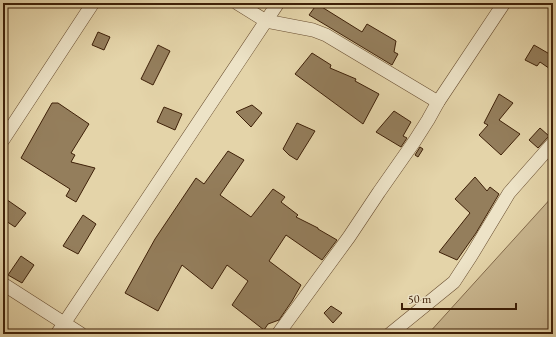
<svg xmlns="http://www.w3.org/2000/svg" width="556" height="337" font-family="'EB Garamond',serif">
  <rect width="100%" height="100%" fill="#e4d4a9"/>
  <filter id="stains"><feTurbulence type="fractalNoise" baseFrequency=".005" numOctaves="4"/><feColorMatrix values="0 0 0 0 .2 0 0 0 0 .09 0 0 0 0 .02 0 0 0 .5 -.17"/></filter>
  <radialGradient id="worn" r=".72"><stop offset=".6" stop-color="#630" stop-opacity="0"/><stop offset="1" stop-color="#630" stop-opacity=".3"/></radialGradient>
  <polygon fill="#c8b58e" stroke="#836a4b" points="553,196 553,334 428,334"/>
  <g fill="#947e5c" stroke="#3e2008">
    <polygon points="317,4 362,32 367,24 396,41 394,52 398,54 392,65 309,15"/>
    <polygon points="98,32 110,37 104,50 92,45"/>
    <polygon points="158,45 170,51 153,85 141,79"/>
    <polygon points="534,45 553,56 553,71 540,62 537,66 525,60"/>
    <polygon points="312,53 331,65 330,68 356,79 355,81 379,94 363,124 295,74"/>
    <polygon points="499,94 513,103 499,120 520,134 501,155 479,135 488,125 484,123"/>
    <polygon points="52,103 58,103 89,124 71,153 75,155 71,162 95,168 76,202 66,196 70,189 21,158"/>
    <polygon points="252,105 262,113 251,127 236,112"/>
    <polygon points="164,107 182,114 175,130 157,122"/>
    <polygon points="394,111 411,122 403,136 407,138 401,147 376,132"/>
    <polygon points="297,123 315,131 297,160 289,155 283,149"/>
    <polygon points="540,128 549,136 538,148 529,140"/>
    <polygon points="420,147 423,149 418,157 415,155"/>
    <polygon points="228,151 244,160 220,195 251,217 273,189 285,197 281,202 298,215 296,217 318,228 318,229 337,240 322,260 286,235 269,261 301,285 292,301 279,320 268,324 264,330 232,305 248,281 227,265 212,289 182,265 158,311 125,293 155,239 196,178 204,184"/>
    <polygon points="475,177 487,191 490,187 499,194 476,233 457,260 439,252 470,213 455,199"/>
    <polygon points="3,197 26,213 15,227 3,219"/>
    <polygon points="83,215 96,224 78,254 63,246"/>
    <polygon points="21,256 34,265 22,283 8,275"/>
    <polygon points="331,306 342,313 333,323 324,313"/>
  </g>
  <g fill="none" stroke-linecap="round" stroke-linejoin="round">
    <g stroke="#684d30" stroke-width="14">
      <g id="minor">
        <polyline points="237,3 266,21 313,30 326,35 438,102"/>
        <polyline points="3,140 93,3"/>
        <polyline points="3,284 81,334"/>
        <polyline points="57,334 278,3"/>
        <polyline points="278,334 349,237 379,192 414,142 428,120 438,102 504,3"/>
        <polyline points="390,334 454,282 471,256 509,193 553,143"/>
      </g>
    </g>
    <use href="#minor" stroke="#ede3c7" stroke-width="13"/>
  </g>
  <rect width="556" height="337" fill="none" stroke="#e4d4a9" stroke-width="16"/>
  <rect x="4" y="4" width="548" height="329" fill="none" stroke="#3e2008" stroke-width="2"/>
  <rect x="8" y="8" width="540" height="321" fill="none" stroke="#3e2008"/>
  <path d="M402 303v6h114v-6" fill="none" stroke="#3e2008" stroke-width="2"/>
  <text x="408" y="303" font-size="12" fill="#3e2008" stroke="#ede3c7" stroke-width="3" paint-order="stroke">50 m</text>
  <rect width="100%" height="100%" filter="url(#stains)"/>
  <rect width="100%" height="100%" fill="url(#worn)"/>
</svg>
